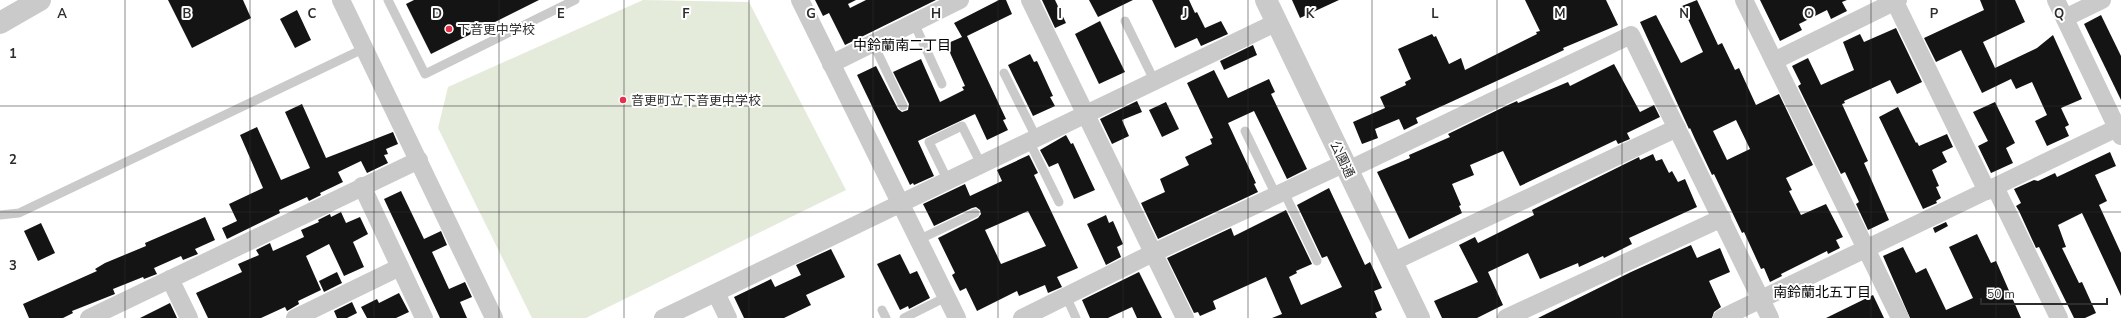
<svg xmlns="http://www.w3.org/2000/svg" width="2121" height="318" font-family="'Nunito Sans','Noto Sans JP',sans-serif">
  <rect width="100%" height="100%" fill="#fff"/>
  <polygon fill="#e4ebdb" points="643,0 749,2 846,190 586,318 532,318 438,128 448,87"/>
  <g fill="#141414" fill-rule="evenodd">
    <polygon points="168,0 243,0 251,18 192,48"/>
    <polygon points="414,0 539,0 431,54 406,4"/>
    <polygon points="815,0 856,0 848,4 850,8 866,0 936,0 845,45 829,13 823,16"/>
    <polygon points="999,0 1006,0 1012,14 967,36 1006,119 1003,120 1008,130 987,140 975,114 918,141 934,176 914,185 913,183 910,185 857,75 876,66 898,109 902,112 908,110 909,104 893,72 921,59 940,102 964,90 962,87 965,86 946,44 962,37 954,23"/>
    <polygon points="1042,0 1055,0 1066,23 1055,28"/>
    <polygon points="1089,0 1133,0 1098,17"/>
    <polygon points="1152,0 1189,0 1195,13 1197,12 1205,28 1221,21 1228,34 1201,46 1197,38 1175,48"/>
    <polygon points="1292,0 1339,0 1300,18"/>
    <polygon points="1525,0 1606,0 1618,25 1563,48 1564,50 1416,118 1418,123 1404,130 1399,119 1375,129 1378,138 1362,144 1353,122 1385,108 1380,97 1406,85 1405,82 1411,79 1398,49 1432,34 1434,37 1436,36 1449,64 1461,58 1465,70 1537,34 1536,32 1540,31"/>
    <path d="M 1697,0 L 1718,45 L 1722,43 L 1735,70 L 1739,68 L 1756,105 L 1779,94 L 1813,165 L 1786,178 L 1792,190 L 1789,191 L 1801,215 L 1826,204 L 1843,237 L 1836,240 L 1840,248 L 1828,254 L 1827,251 L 1781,274 L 1782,276 L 1770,282 L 1764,268 L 1761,269 L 1744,232 L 1742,233 L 1714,174 L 1712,175 L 1695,139 L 1690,128 L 1689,129 L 1640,22 L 1656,15 L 1681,63 L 1703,52 L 1682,6 ZM 1736,120 L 1750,149 L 1727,160 L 1713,131 Z"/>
    <polygon points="1760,0 1847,0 1842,2 1847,11 1831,19 1827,10 1799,24 1802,30 1780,41"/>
    <polygon points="1980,0 2015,0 2025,22 1983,42 1995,68 2037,48 2053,35 2082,99 2061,108 2069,125 2065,127 2069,136 2047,146 2035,121 2047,115 2032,82 2016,89 2011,79 1982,93 1961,50 1936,62 1924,38 1984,10"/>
    <polygon points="297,10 311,40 295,48 280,19"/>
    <polygon points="2101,15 2121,56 2121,100 2084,24"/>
    <polygon points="1100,21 1125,72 1099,84 1075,34"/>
    <polygon points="1896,28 1922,82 1897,94 1890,80 1844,101 1845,103 1842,104 1868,161 1864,163 1889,220 1868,230 1856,204 1859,202 1845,172 1841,174 1798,86 1801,84 1792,66 1808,58 1821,85 1854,70 1843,42 1860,34 1864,42"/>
    <polygon points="1253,45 1257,55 1224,70 1220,61"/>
    <polygon points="1030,54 1034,62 1037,61 1053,96 1050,97 1055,106 1033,116 1008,65"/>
    <polygon points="1614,64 1640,112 1654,105 1660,117 1627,133 1630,139 1618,144 1616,140 1520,186 1503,151 1470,165 1474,175 1452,184 1461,205 1459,206 1462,213 1409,239 1377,172 1410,158 1409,155 1450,137 1448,134 1508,105 1517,101 1518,103 1568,82 1570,86"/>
    <polygon points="1214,70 1228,98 1269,79 1275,92 1271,94 1307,169 1287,179 1254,111 1228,123 1256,183 1254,184 1258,192 1158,239 1141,203 1165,192 1160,179 1189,165 1185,157 1212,144 1210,139 1213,138 1187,83"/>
    <polygon points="1137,101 1142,112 1122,120 1129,136 1112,144 1100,119"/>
    <polygon points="1166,102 1179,129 1162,137 1149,110"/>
    <polygon points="1995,102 2015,143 2006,148 2013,163 1991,173 1978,146 1988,141 1973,112"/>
    <polygon points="302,104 326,158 393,132 398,144 386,149 388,154 384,155 388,163 367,173 361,161 338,172 343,182 320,193 321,195 309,201 307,197 279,210 280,213 227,239 222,228 237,221 229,204 263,188 240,135 257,127 281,180 310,168 285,112"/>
    <polygon points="1898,107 1916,143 1917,142 1919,146 1947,134 1953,147 1942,152 1947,162 1932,170 1939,186 1936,187 1941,198 1936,201 1937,203 1923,209 1879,117"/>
    <polygon points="1066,135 1071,144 1073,143 1095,190 1074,199 1058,163 1049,167 1040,150"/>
    <polygon points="2110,152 2116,166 2095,175 2107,201 2099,205 2121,253 2121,296 2082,213 2058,225 2066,247 2062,248 2079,283 2082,282 2096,313 2085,318 2074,318 2039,247 2036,248 2019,211 2016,206 2021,203 2014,189 2034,180 2038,181 2055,173 2057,177"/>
    <polygon points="1653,154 1656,161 1662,159 1669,173 1672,171 1678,182 1685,179 1697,207 1629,238 1632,244 1604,258 1603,256 1579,267 1578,263 1540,279 1528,253 1488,272 1503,305 1477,318 1442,318 1434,301 1478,282 1459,245 1475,237 1478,243 1534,215 1532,210 1639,157 1640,160"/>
    <path d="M 1029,155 L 1038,173 L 1034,175 L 1078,268 L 1057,277 L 1062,287 L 1048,293 L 1045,285 L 1019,296 L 1017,291 L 977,311 L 966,288 L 960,291 L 952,275 L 955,273 L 938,238 L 978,218 L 981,214 L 980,210 L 976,207 L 972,208 L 934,226 L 923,204 L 965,184 L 970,196 L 1002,181 L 997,170 ZM 1028,211 L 1046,246 L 1001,264 L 985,230 Z"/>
    <polygon points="1329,188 1365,265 1370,262 1382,288 1374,291 1382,310 1375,313 1377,318 1272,318 1282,314 1266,277 1213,301 1216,309 1200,316 1198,312 1194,313 1167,258 1231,228 1234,236 1286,210 1312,264 1296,271 1297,273 1289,277 1301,305 1342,287 1327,256 1322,258 1297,205"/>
    <polygon points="401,191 424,239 441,231 447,245 432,252 449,289 465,282 472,297 460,302 467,318 440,318 384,199"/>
    <polygon points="341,212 346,223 360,217 368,234 353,242 364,267 344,276 329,244 306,256 321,290 298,301 299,304 287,311 285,307 261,318 208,318 196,293 242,272 238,264 259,255 256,250 270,243 273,251 304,237 301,230 319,222 318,220 330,214 331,217"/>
    <polygon points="1106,215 1109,223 1113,221 1123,244 1117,247 1121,257 1106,265 1087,224"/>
    <polygon points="205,217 215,240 195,249 198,254 183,260 181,256 154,268 157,274 144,279 143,277 113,289 115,294 72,311 73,313 63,318 29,318 23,304 97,271 95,269 105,263 146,246 145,243"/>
    <polygon points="1946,222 1948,226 1935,233 1933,228"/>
    <polygon points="41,223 55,253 38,261 24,231"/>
    <polygon points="1977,234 1991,263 1996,261 2021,318 1910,318 1883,256 1903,247 1916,273 1926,268 1946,310 1973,298 1949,247"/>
    <polygon points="1691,245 1697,258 1720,248 1730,272 1709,281 1721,307 1714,312 1712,318 1538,318 1631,272"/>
    <polygon points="831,249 845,277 806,295 811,305 784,318 744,318 734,297 771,279 775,287 801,275 796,265"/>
    <polygon points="900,254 910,274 917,271 930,298 909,309 908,306 900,310 877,264"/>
    <polygon points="337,272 342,283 324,292 319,281"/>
    <polygon points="1139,272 1162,318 1137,318 1132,307 1108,318 1090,318 1082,300"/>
    <polygon points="399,293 409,312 396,318 367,318 361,307 377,299 379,303"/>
    <polygon points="1873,295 1884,318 1826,318"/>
    <polygon points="352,302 357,313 347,318 337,318 334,311"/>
    <polygon points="170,303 177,318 140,318"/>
  </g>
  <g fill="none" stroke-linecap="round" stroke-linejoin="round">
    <g stroke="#cacaca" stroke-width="9">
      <polyline points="388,0 425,74 575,0"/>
      <polyline points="1125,21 1154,80"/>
      <polyline points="914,23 942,84"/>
      <polyline points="873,43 903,106"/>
      <polyline points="1004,73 1036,137"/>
      <polyline points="1245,131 1276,195"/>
      <polyline points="1029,141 1059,202"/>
      <polyline points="948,181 929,142 962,126 981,164"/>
      <polyline points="1284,192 1317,261"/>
      <polyline points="0,215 19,213 365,48"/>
      <polyline points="918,240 975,213"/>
      <polyline points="1066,296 1076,318"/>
      <polyline points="882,310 886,318"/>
      <polyline points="904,318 946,297"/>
    </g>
    <g stroke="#cacaca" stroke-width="18">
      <polyline points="341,0 494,318"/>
      <polyline points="800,0 957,318"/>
      <polyline points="1030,0 1185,318"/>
      <polyline points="1744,0 1900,318"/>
      <polyline points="1894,0 1987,191"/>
      <polyline points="2056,0 2121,136"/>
      <polyline points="2065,18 2102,0"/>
      <polyline points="1774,61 1898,0"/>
      <polyline points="831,64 960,0"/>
      <polyline points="1348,170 1631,35 1770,318"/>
      <polyline points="362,186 424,318"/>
      <polyline points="1995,187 2059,318"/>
      <polyline points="1392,262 1677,128"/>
      <polyline points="170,279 189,318"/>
      <polyline points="716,293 728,318"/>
      <polyline points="89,318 419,160"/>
      <polyline points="295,318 400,267"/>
      <polyline points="663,318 1277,22"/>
      <polyline points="1022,318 1153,253 1345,163"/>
      <polyline points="1506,318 1722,218"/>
      <polyline points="1722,318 2121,126"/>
    </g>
    <g stroke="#cacaca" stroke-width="22">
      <polyline points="1266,0 1419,318"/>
      <polyline points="0,23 40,0"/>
    </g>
  </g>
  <path fill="none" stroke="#2d2d2d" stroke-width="1" stroke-opacity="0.55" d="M 125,0 L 125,318M 250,0 L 250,318M 374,0 L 374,318M 499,0 L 499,318M 624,0 L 624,318M 749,0 L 749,318M 873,0 L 873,318M 998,0 L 998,318M 1123,0 L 1123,318M 1248,0 L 1248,318M 1372,0 L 1372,318M 1497,0 L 1497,318M 1622,0 L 1622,318M 1747,0 L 1747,318M 1871,0 L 1871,318M 1996,0 L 1996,318M 0,106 L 2121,106M 0,212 L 2121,212"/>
  <g fill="#e4304a" stroke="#fff" stroke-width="1.5">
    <circle cx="449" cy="29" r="4"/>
    <circle cx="623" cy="100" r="4"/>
  </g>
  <g text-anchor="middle" stroke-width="4" stroke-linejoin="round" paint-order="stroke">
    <g font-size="13" fill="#2d2d2d" stroke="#fff" text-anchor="start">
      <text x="457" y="34">下音更中学校</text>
      <text x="631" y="105">音更町立下音更中学校</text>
    </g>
    <g font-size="13" fill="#2d2d2d" stroke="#fff">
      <text transform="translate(1343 159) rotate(65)" y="5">公園通</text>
    </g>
    <g font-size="14" fill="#000" stroke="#fff">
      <text x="902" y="50">中鈴蘭南二丁目</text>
      <text x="1822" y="297">南鈴蘭北五丁目</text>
    </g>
  </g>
  <g font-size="13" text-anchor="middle" font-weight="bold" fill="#2d2d2d" stroke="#fff" stroke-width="4" stroke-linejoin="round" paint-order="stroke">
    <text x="62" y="18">A</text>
    <text x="187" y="18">B</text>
    <text x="312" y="18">C</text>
    <text x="437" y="18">D</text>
    <text x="561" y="18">E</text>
    <text x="686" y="18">F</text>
    <text x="811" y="18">G</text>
    <text x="936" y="18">H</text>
    <text x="1060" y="18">I</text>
    <text x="1185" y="18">J</text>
    <text x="1310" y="18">K</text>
    <text x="1435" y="18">L</text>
    <text x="1560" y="18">M</text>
    <text x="1684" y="18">N</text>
    <text x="1809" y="18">O</text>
    <text x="1934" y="18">P</text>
    <text x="2059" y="18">Q</text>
    <text x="13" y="58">1</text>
    <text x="13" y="164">2</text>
    <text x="13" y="270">3</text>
  </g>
  <path d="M1981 298v6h126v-6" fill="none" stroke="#2d2d2d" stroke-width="2"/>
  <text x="1987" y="298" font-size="12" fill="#2d2d2d" stroke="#ffffff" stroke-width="3" paint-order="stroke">50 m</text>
</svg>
